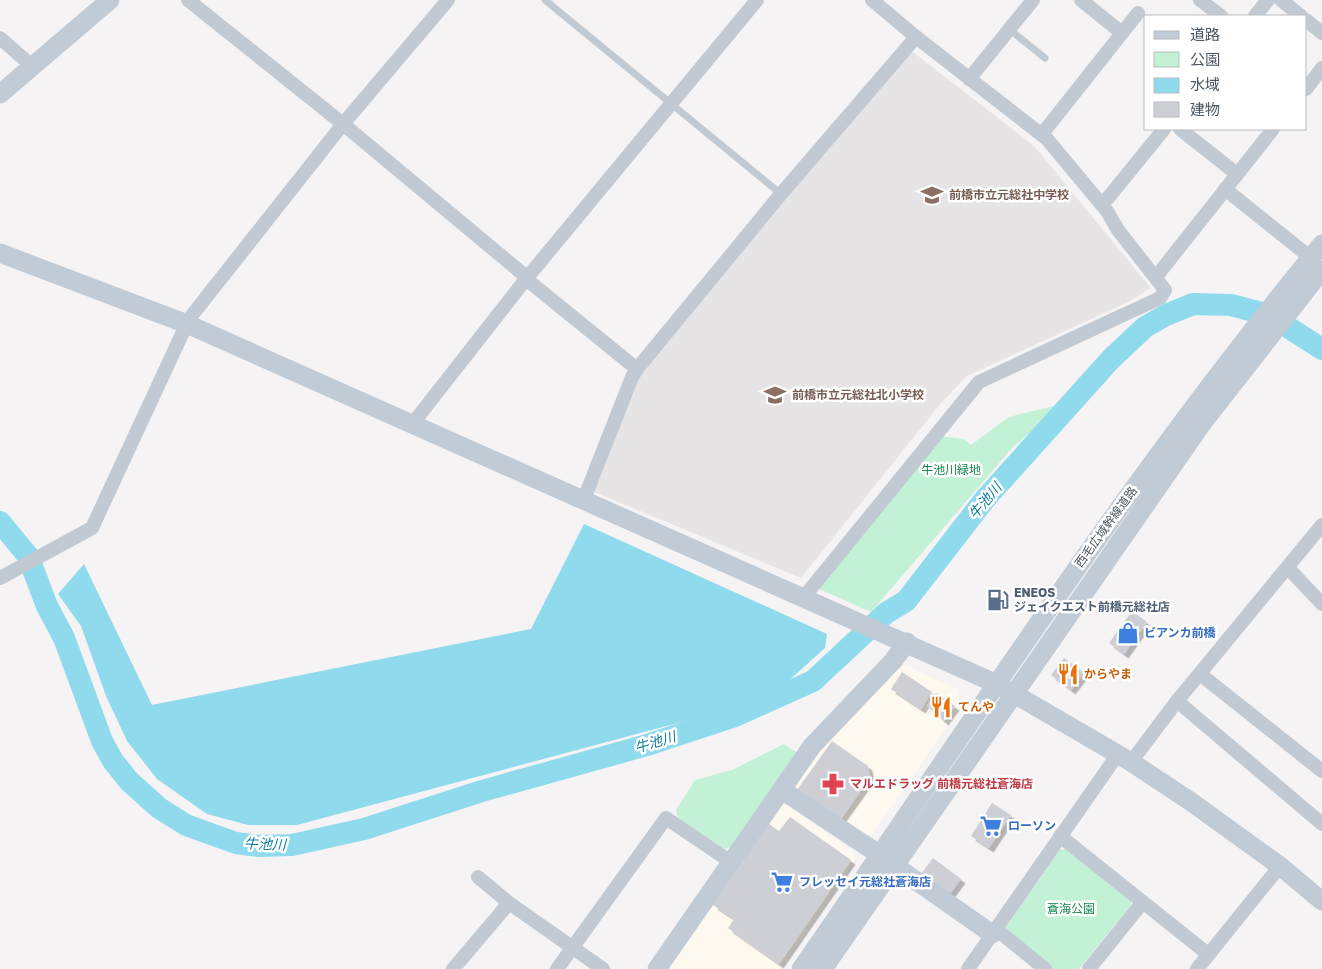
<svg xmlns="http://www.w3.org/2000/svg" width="1322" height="969" font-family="'Golos Text','Noto Sans JP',sans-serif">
  <defs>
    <filter id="shadow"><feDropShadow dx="4.5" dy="4.5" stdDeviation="0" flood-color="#0004"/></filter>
  </defs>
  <rect width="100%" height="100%" fill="#f5f3f3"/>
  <g fill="#fdf9ef">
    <polygon points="904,665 957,689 961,707 871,836 862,837 797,791 795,785 825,743 898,666"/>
    <polygon points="778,805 788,805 853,852 855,860 781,969 665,969"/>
  </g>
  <polygon fill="#e6e4e5" points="909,49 1034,146 1151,288 1130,301 967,376 941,403 801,578 590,490 636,381"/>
  <g fill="#c3f1d5">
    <polygon points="1054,406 1056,410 1013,447 871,612 817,588 938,436 964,439 971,445 1009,417"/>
    <polygon points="784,744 797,753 732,846 725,849 678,818 676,810 695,780 732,770"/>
    <polygon points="1068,848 1131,899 1131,905 1079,969 1051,969 1007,935 1006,927 1060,850"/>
  </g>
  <polygon fill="#90daee" points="584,524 827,634 825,648 785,684 730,709 297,825 248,825 207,814 157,779 127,741 106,696 81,626 58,594 84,564 152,705 531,629"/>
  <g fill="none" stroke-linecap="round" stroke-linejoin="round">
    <polyline stroke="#90daee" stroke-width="22" points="0,522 28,556 47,606 64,638 102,741 113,761 129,781 159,808 186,825 236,843 259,846 292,845 364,829 482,791 647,745 735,716 813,681 886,613 906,601 985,499 1111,359 1145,327 1166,315 1193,304 1231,305 1269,315 1322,349"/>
  </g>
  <g fill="#cdcfd5" filter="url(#shadow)">
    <polygon points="1132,611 1147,622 1124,654 1109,643"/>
    <polygon points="1064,658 1084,673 1071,690 1051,675"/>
    <polygon points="902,672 932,692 921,709 891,689"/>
    <polygon points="936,693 955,706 944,721 927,706"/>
    <polygon points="832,741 868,766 870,778 840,820 797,790"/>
    <polygon points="992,803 1011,815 989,848 971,836"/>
    <polygon points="790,817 851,860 779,964 728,928 734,919 713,905 769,824 779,831"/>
    <polygon points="933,858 961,879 949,895 921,874"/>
  </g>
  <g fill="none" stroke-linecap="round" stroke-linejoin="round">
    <g stroke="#c1cad2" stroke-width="7">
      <polyline points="545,0 781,194"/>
      <polyline points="1009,29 1045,58"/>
    </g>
    <g stroke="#c1cad2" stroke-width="14">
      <polyline points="188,0 343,124 523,274 526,279 637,369"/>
      <polyline points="872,0 916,37"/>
      <polyline points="1081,0 1122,33"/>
      <polyline points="1200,0 1221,16"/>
      <polyline points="1281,0 1301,16"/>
      <polyline points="1255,16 1268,0"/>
      <polyline points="1306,20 1322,33"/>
      <polyline points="0,38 33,67"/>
      <polyline points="969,79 1033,0"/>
      <polyline points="1306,89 1322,68"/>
      <polyline points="1180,129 1237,174"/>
      <polyline points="1042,134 1138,13"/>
      <polyline points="1225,189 1311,258"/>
      <polyline points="1100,203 1108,198 1164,129"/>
      <polyline points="1156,277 1273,129"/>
      <polyline points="415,425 417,418 526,279 757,0"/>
      <polyline points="584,499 632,377 637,369 781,194 916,37 1047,139 1107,211 1118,230 1165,290 1160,298 979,382 804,597"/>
      <polyline points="1288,568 1322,604"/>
      <polyline points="0,578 92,528 189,319 343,124 448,0"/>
      <polyline points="1200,674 1322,771"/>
      <polyline points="1177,701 1322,824"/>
      <polyline points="1131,762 1177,701 1322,525"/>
      <polyline points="1060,836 1208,954"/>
      <polyline points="478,877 509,903 603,969"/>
      <polyline points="996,929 1045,969"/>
      <polyline points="453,969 509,903"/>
      <polyline points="557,969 666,818 731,862"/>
      <polyline points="968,969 1118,754"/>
      <polyline points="1089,969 1142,903"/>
      <polyline points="1197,969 1280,866"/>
    </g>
    <g stroke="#c1cbd6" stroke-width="19">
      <polyline points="0,94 110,0"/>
      <polyline points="0,253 187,324 997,684 1131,762 1190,801 1280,866 1322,901"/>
      <polyline points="782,790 880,855"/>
      <polyline points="895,866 992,934"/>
      <polyline points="657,969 812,746 893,661 907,642"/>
      <path d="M 801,969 C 971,725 1132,473 1322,244"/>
      <polyline points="823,969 1201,425 1322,270"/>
    </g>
  </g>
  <defs>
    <g id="school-bare" transform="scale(1.725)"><path d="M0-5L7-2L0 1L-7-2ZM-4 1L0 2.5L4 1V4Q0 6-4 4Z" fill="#8d6e63" stroke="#fff" stroke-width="2.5" paint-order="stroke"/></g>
    <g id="fuel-bare" transform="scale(1.725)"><path d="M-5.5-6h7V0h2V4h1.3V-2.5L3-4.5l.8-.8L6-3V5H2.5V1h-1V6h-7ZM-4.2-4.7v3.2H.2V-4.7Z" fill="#5c6f8a" stroke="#fff" stroke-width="2.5" paint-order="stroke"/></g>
    <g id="shop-bare" transform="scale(1.725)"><path d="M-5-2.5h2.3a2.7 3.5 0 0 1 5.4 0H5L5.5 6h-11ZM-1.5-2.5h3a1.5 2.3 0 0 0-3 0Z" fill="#3f7fe0" stroke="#fff" stroke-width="2.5" paint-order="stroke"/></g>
    <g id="restaurant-bare" transform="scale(1.725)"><path d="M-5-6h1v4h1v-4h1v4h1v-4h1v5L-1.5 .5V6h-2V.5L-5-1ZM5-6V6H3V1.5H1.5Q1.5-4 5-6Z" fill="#e8710a" stroke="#fff" stroke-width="2.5" paint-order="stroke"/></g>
    <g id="pharmacy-bare" transform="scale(1.725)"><path d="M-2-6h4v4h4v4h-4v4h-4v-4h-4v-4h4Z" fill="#e0444e" stroke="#fff" stroke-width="2.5" paint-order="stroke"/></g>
    <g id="supermarket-bare" transform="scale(1.725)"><path d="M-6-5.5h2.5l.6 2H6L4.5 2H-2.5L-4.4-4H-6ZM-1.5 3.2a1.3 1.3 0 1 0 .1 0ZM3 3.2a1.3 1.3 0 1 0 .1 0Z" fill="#3f7fe0" stroke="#fff" stroke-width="2.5" paint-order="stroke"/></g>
  </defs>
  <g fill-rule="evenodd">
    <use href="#school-bare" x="932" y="195"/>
    <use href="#school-bare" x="775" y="395"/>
    <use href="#fuel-bare" x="998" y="600"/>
    <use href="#shop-bare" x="1128" y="633"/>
    <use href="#restaurant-bare" x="1068" y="674"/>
    <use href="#restaurant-bare" x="941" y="707"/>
    <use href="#pharmacy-bare" x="833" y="784"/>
    <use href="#supermarket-bare" x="991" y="826"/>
    <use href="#supermarket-bare" x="782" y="882"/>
  </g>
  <g text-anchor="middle" stroke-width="5" stroke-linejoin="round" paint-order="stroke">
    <g font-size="12" font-weight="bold" fill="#785e54" stroke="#fff" text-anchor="start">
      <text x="949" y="199">前橋市立元総社中学校</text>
      <text x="792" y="399">前橋市立元総社北小学校</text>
    </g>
    <g font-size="12" fill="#17864f" stroke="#fff">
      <text x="951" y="474">牛池川緑地</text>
      <text x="1071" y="913">蒼海公園</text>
    </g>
    <g font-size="12" fill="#4a5661" stroke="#fff">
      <text transform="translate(1106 527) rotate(-54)" y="4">西毛広域幹線道路</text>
    </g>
    <g font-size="12" font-weight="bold" fill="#4e5e75" stroke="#fff" text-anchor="start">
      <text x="1014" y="597">ENEOS<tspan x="1014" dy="14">ジェイクエスト前橋元総社店</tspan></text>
    </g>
    <g font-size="12" font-weight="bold" fill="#366cbe" stroke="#fff" text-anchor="start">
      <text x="1144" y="637">ビアンカ前橋</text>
      <text x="1008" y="830">ローソン</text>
      <text x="799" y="886">フレッセイ元総社蒼海店</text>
    </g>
    <g font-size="12" font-weight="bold" fill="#c56008" stroke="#fff" text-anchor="start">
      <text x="1084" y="678">からやま</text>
      <text x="958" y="711">てんや</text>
    </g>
    <g font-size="12" font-weight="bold" fill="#be3a42" stroke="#fff" text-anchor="start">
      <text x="850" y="788">マルエドラッグ 前橋元総社蒼海店</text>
    </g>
    <g font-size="14" font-style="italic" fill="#0c7c9b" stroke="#fff">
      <text transform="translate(985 501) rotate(-50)" y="5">牛池川</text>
      <text transform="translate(655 742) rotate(-17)" y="5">牛池川</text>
      <text transform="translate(265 844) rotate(2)" y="5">牛池川</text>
    </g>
  </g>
  <rect x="1144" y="15" width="162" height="115" fill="#ffffff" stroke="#b7bbc0"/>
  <rect x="1154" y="31" width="25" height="8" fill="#c1cbd6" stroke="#b7bbc0"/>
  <text x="1190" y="40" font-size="15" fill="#4a5661">道路</text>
  <rect x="1154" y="52" width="25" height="15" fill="#c3f1d5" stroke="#b7bbc0"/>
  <text x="1190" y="65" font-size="15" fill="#4a5661">公園</text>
  <rect x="1154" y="78" width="25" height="15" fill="#90daee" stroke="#b7bbc0"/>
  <text x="1190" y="90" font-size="15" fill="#4a5661">水域</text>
  <rect x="1154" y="102" width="25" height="15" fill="#cdcfd5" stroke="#b7bbc0"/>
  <text x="1190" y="115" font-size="15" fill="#4a5661">建物</text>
</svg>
